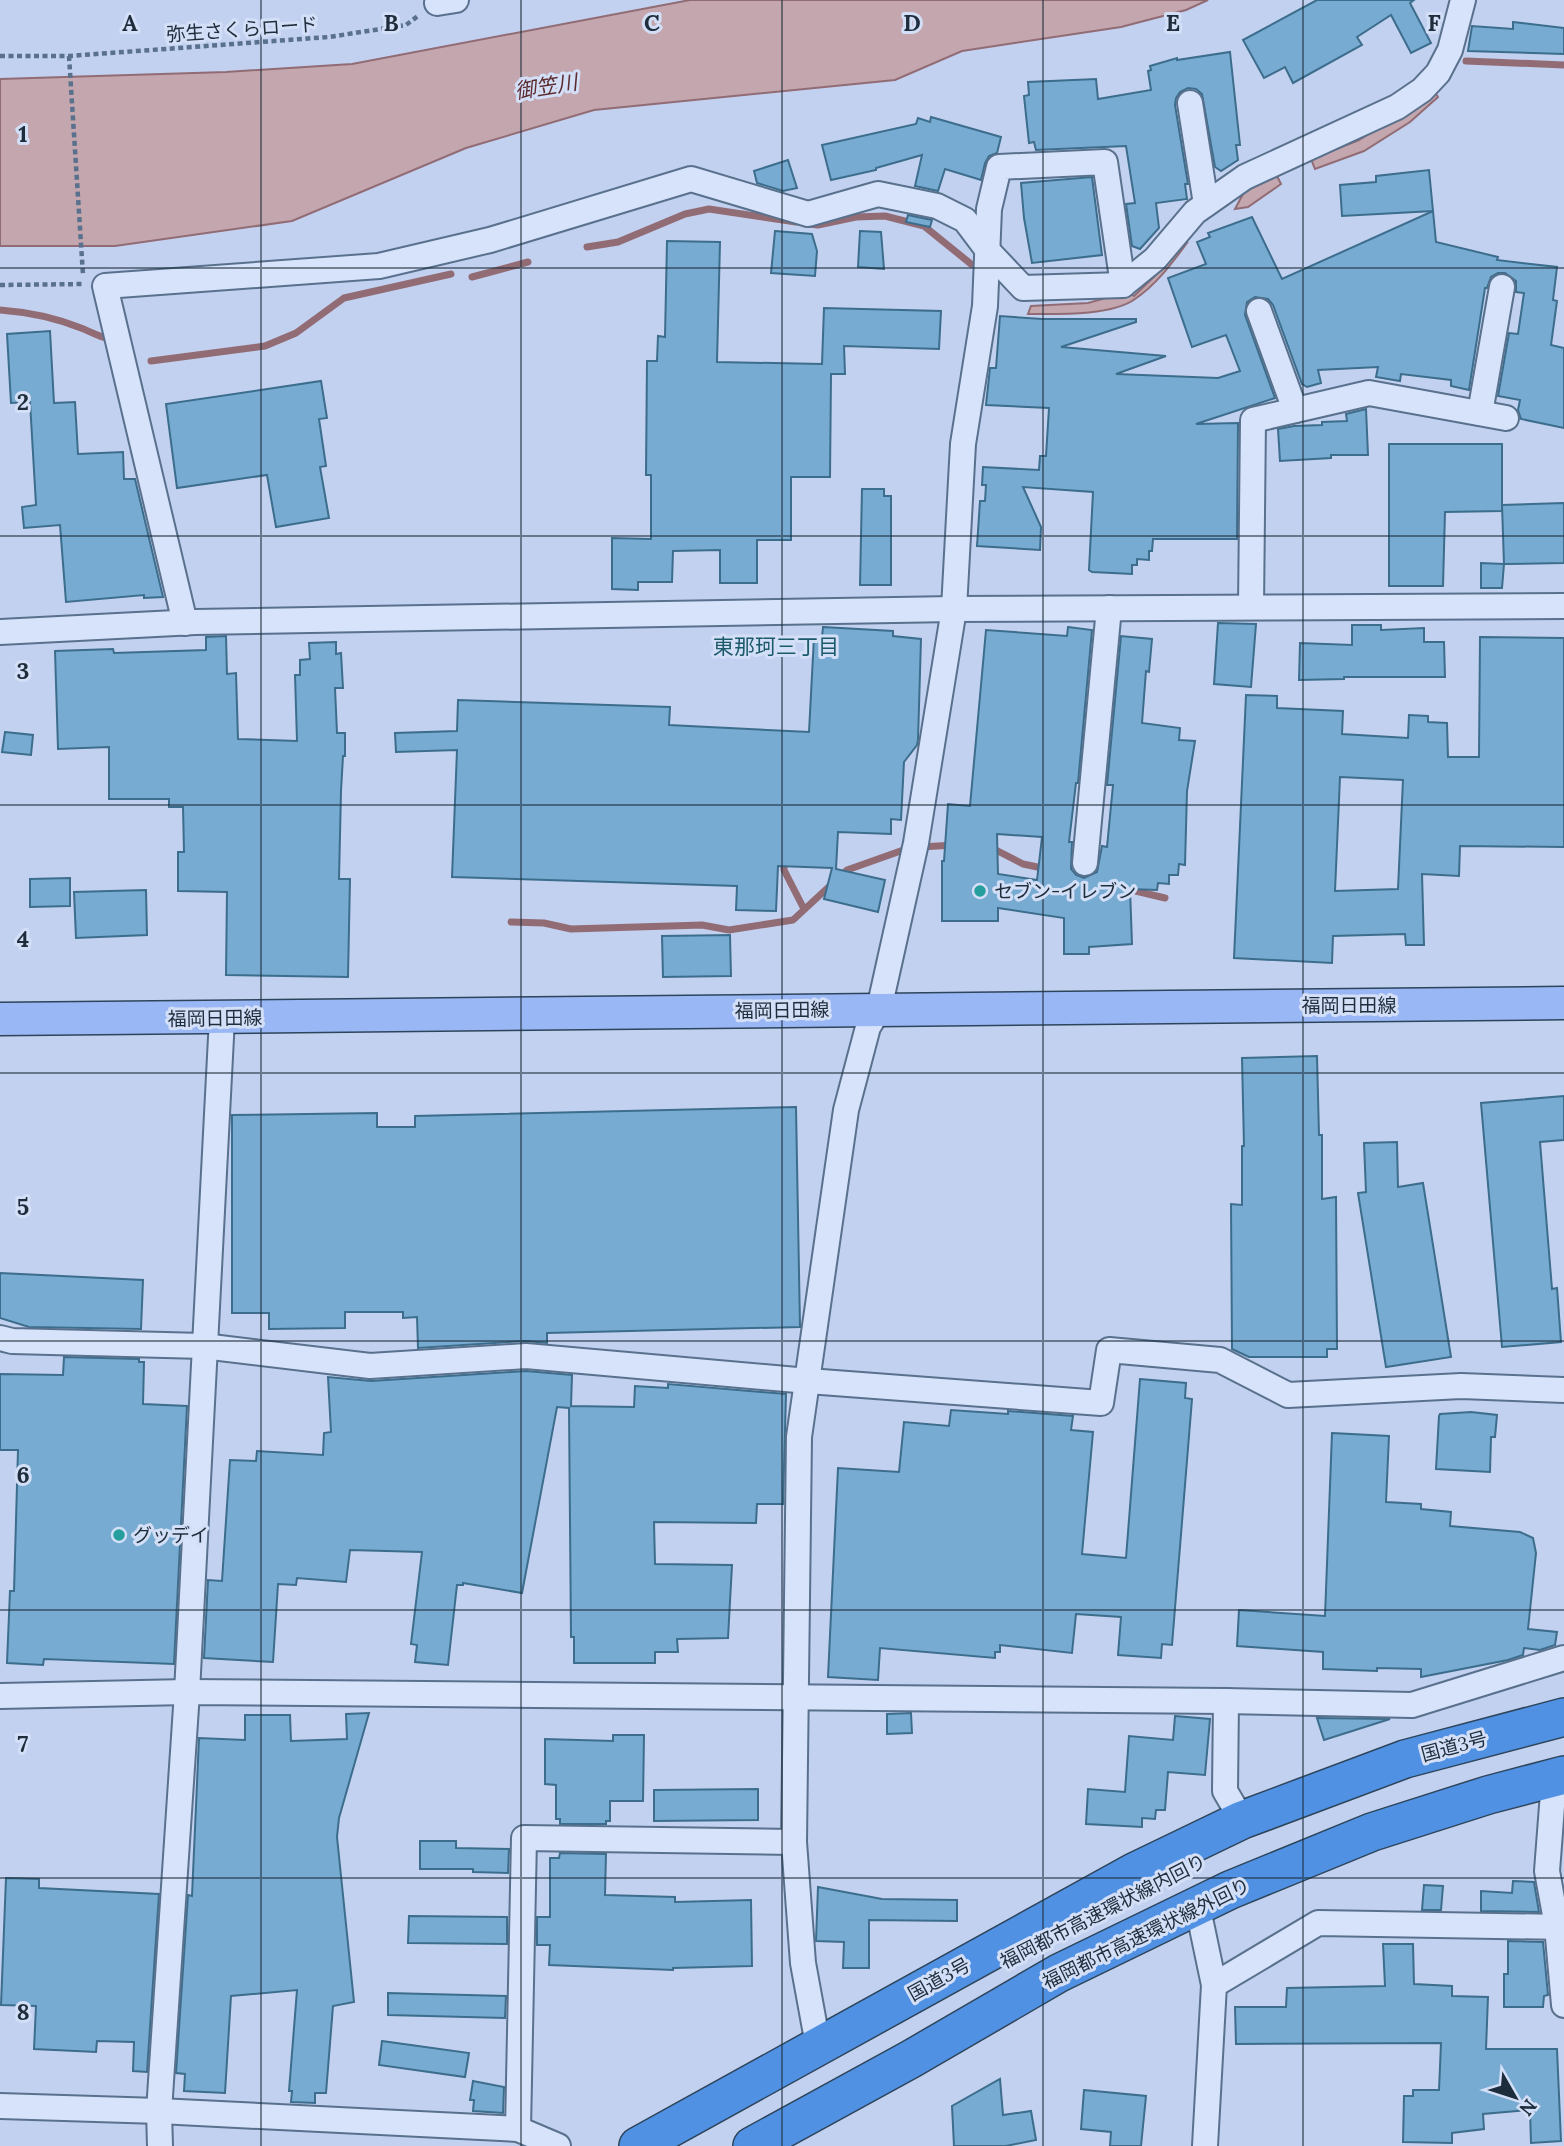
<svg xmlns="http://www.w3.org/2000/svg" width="1564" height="2146" font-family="Lora,'Noto Sans JP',serif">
  <rect width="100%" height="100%" fill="#c3d1f0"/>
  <g fill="#c3a6ae" stroke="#926c75" stroke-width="2">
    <polygon points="690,0 1208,0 1186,10 1121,27 962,51 895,80 594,110 466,148 292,221 115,246 0,246 0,79 226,72 352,64"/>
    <polygon points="1434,91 1438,97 1410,122 1364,151 1315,169 1311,159 1359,140"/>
    <polygon points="1277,176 1281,184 1248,207 1235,209 1244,192"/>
    <path d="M 1179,242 L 1187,243 C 1172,263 1157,284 1135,299 C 1112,316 1056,314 1028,314 L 1031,306 L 1088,303 L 1127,292 L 1134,296 L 1160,271 L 1157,266 Z"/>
  </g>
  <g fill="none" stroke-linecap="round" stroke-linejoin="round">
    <g stroke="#926c75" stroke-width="7">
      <polyline points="1466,61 1564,65"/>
      <polyline points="808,224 818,225 856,217 885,216 924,226 971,264"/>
      <polyline points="587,247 618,242 685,214 709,209 796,222"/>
      <polyline points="472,277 528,262"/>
      <path d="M 0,310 C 27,312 56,318 81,328 C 92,332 101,339 112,338"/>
      <polyline points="151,361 265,346 296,333 344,298 451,274"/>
      <polyline points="921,847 954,845"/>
      <polyline points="990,847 1023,864 1047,869"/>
      <polyline points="784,859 784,870 804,909"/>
      <polyline points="1123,888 1165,898"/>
      <polyline points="511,922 544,923 571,929 702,925 729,930 793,920 847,870 909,848"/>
    </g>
  </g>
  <g fill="#77abd1" stroke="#3d6d8c" stroke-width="2" fill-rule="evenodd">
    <polygon points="1317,0 1414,0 1410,3 1431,43 1411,53 1391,15 1357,37 1362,45 1293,83 1285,67 1264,78 1243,40"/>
    <polygon points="1513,22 1564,28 1564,54 1468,51 1472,26 1513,29"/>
    <polygon points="1230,52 1240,145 1236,145 1238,160 1221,171 1215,167 1202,94 1196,89 1188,88 1180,92 1176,98 1175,105 1188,184 1185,184 1187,199 1156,203 1159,228 1140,249 1132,246 1126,204 1135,203 1126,146 1036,150 1034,142 1029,143 1024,96 1029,95 1028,82 1096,79 1098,99 1151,90 1148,71 1151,70 1150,66 1177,58 1177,60"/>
    <polygon points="931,117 1001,137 997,153 989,156 985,163 981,180 945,169 938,191 915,186 922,155 876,168 876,170 831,180 822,145 916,124 918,118 930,122"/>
    <polygon points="788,160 797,188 783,191 757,183 754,171"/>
    <polygon points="1429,170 1433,211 1342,216 1340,185 1376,182 1376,176"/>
    <polygon points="1092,177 1102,255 1032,263 1024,218 1021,183"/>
    <polygon points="1433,211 1436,242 1498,257 1497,260 1557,267 1553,300 1557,301 1551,345 1564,348 1564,428 1521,419 1518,410 1520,400 1498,396 1509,333 1518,334 1524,293 1516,292 1516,281 1505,273 1498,273 1491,277 1487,288 1485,288 1469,390 1451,386 1451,380 1401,374 1400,381 1376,377 1378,367 1318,370 1321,383 1307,387 1302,384 1273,305 1268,299 1255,297 1247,302 1245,315 1275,398 1196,424 1238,423 1237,539 1153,539 1152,551 1149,551 1149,560 1137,559 1137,565 1132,565 1132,574 1092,572 1089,570 1093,492 1023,487 1041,527 1040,550 977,546 980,501 985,501 986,485 982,485 983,467 1039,470 1040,456 1046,456 1049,408 986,405 990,368 996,368 1000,316 1042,319 1136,319 1136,322 1061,347 1166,356 1116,374 1218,378 1240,371 1226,335 1192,347 1168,278 1206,264 1197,242 1210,237 1208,233 1252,217 1282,279"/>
    <polygon points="908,215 932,220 930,227 906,222"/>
    <polygon points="775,231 812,234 817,251 815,276 771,273"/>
    <polygon points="860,231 881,232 884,269 858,267"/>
    <polygon points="667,241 720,242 717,362 822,364 824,308 941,311 939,349 844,346 845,374 831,374 830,477 791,477 791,540 757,540 757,583 720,583 720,550 673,551 672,582 638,582 638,590 612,589 612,538 651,539 651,475 646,475 647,361 657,361 658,336 665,337"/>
    <polygon points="50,331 54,403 75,402 78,454 123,452 124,479 135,479 163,597 144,598 144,595 66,602 60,525 24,528 22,507 36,505 30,402 11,403 7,334"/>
    <polygon points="321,381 327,418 319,419 326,466 320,467 329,518 276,527 267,475 177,488 166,404"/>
    <polygon points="1366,409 1368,455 1331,455 1331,458 1280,461 1278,429 1294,426 1322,425 1322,422 1347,421 1346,414"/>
    <polygon points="1389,444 1502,444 1502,511 1445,512 1443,586 1389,586"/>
    <polygon points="862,489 884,489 884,496 891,496 891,585 860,585"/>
    <polygon points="1564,503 1564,563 1504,564 1502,588 1481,588 1481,563 1504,564 1502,505"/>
    <polygon points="1218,623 1256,624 1251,687 1214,684"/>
    <polygon points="1352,625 1381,625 1381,630 1424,628 1424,642 1444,642 1445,677 1344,677 1344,679 1299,680 1300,643 1352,645"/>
    <polygon points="823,627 893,631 893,636 921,639 918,740 917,745 904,762 901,820 891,819 891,834 838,832 836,869 885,880 878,912 824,899 832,868 778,866 776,911 736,910 737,886 452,877 457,750 396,752 395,733 457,731 458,700 670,707 669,725 809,732 814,637 822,637"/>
    <path d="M 1068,627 L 1092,630 L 1078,783 L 1076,783 L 1069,842 L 1072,842 L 1071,869 L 1076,875 L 1084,878 L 1097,872 L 1102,846 L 1107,847 L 1113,785 L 1107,785 L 1121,636 L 1152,639 L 1149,672 L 1146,671 L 1142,723 L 1180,728 L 1179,740 L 1195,741 L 1187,791 L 1185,865 L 1179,864 L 1178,875 L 1169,875 L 1169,884 L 1158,883 L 1157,890 L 1130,889 L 1132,944 L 1089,947 L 1089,954 L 1064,954 L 1064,918 L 998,908 L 998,921 L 942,921 L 942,861 L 944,861 L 948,804 L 970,806 L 986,630 L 1067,636 ZM 997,834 L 1042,837 L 1037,880 L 998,874 Z"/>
    <polygon points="226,636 227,674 236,673 238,739 297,741 295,675 300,675 300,660 310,659 309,643 336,642 336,654 341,653 343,688 335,688 337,733 345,733 345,756 343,756 341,791 339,879 350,879 348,977 226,975 227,892 178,891 178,852 184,852 183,807 169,807 169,799 109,799 109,747 58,749 55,651 113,649 114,653 206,650 206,637"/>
    <path d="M 1480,637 L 1564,638 L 1564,847 L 1460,846 L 1459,876 L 1422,874 L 1424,945 L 1406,945 L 1405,934 L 1333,936 L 1332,963 L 1234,958 L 1246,695 L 1277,696 L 1277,708 L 1343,711 L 1342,734 L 1408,738 L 1409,715 L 1428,716 L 1428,722 L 1447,723 L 1448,757 L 1479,757 ZM 1340,777 L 1403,780 L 1398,889 L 1335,891 Z"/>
    <polygon points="5,732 33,735 31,755 2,752"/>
    <polygon points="70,878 70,906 30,907 30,879"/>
    <polygon points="146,890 147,935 76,938 74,892"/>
    <polygon points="730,935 731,976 663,977 662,936"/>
    <polygon points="1317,1056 1319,1135 1322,1135 1322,1199 1336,1197 1337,1349 1327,1349 1327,1357 1249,1357 1232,1349 1231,1204 1242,1205 1242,1146 1244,1146 1242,1058"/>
    <polygon points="1564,1096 1564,1140 1540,1142 1552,1289 1557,1288 1561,1342 1502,1347 1481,1103"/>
    <polygon points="796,1107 800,1327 547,1333 547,1343 525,1341 418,1348 417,1317 403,1318 403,1312 345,1312 345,1328 269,1329 269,1313 232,1313 232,1115 377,1113 377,1127 415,1127 415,1116"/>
    <polygon points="1397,1142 1398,1187 1423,1183 1451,1357 1386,1367 1358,1193 1366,1192 1364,1143"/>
    <polygon points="0,1273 143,1280 141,1329 29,1327 0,1318"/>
    <polygon points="64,1357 139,1359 139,1362 144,1362 143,1404 187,1406 174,1664 44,1659 43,1665 7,1663 10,1591 14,1591 18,1450 0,1450 0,1374 63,1375"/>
    <polygon points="526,1371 572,1375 571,1406 634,1407 635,1386 668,1388 668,1384 786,1394 783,1504 757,1504 756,1523 654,1522 655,1564 732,1565 728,1638 677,1639 678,1652 655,1652 655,1663 574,1663 574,1637 571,1637 569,1408 557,1407 522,1593 463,1583 463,1585 457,1585 448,1665 415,1662 417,1645 411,1644 422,1552 350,1550 346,1582 297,1578 296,1585 278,1584 273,1662 204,1658 208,1580 222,1581 230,1460 256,1461 257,1451 323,1455 324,1433 331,1432 328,1377 371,1381"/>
    <polygon points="1140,1379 1186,1383 1185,1398 1192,1399 1172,1645 1162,1644 1161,1658 1118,1655 1121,1617 1076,1614 1072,1653 1000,1645 1000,1652 995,1652 995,1658 880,1648 878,1680 828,1677 838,1468 899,1472 904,1422 949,1426 951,1410 1008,1414 1008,1411 1073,1416 1071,1430 1093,1432 1082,1554 1126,1558"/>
    <polygon points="1471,1412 1497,1415 1495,1437 1491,1437 1490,1472 1436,1469 1439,1416 1440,1414"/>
    <polygon points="1332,1433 1389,1436 1386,1502 1421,1504 1421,1509 1451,1512 1450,1526 1520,1532 1533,1538 1536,1553 1528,1629 1557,1632 1555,1645 1540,1650 1524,1648 1523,1655 1508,1660 1421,1677 1421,1669 1377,1668 1377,1671 1323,1669 1323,1652 1237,1646 1239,1610 1325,1616"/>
    <polygon points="369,1713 339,1818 337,1837 354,2002 333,2006 326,2093 315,2093 315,2103 291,2102 292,2091 289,2091 297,1990 231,1996 225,2093 184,2091 185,2074 176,2073 188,1895 192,1896 199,1738 245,1740 245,1715 290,1715 291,1741 347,1739 346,1714"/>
    <polygon points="911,1713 912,1733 887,1734 887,1714"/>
    <polygon points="1175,1716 1210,1719 1205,1775 1168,1772 1165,1810 1156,1810 1155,1819 1142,1818 1142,1827 1086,1824 1088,1789 1125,1792 1129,1736 1173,1740"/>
    <polygon points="1317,1718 1390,1719 1324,1740"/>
    <polygon points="613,1735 644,1735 643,1801 610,1801 610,1821 606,1821 606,1824 560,1824 560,1819 556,1819 556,1785 545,1784 545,1739 613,1741"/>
    <polygon points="758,1789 758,1820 654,1821 654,1790"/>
    <polygon points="420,1841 456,1841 456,1848 509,1849 508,1873 473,1872 473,1869 420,1869"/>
    <polygon points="560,1853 606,1854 605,1895 675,1897 675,1902 751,1900 752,1966 673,1968 673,1970 549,1965 550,1945 537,1945 537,1917 550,1917 550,1858 559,1858"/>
    <polygon points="6,1878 39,1879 39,1888 159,1894 147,2072 133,2071 134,2042 97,2041 96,2052 34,2049 36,2006 1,2005"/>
    <polygon points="1513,1881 1534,1882 1539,1912 1481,1911 1481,1891 1512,1893"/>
    <polygon points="1424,1885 1443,1886 1441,1910 1422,1910"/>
    <polygon points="818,1887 882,1899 957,1900 957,1921 869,1920 869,1968 843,1968 844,1942 816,1941"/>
    <polygon points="409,1916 507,1917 507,1944 408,1943"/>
    <polygon points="1508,1941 1543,1942 1548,1995 1544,1996 1543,2007 1504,2007 1504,1974 1508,1974"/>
    <polygon points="1383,1944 1413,1944 1414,1984 1452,1986 1452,1996 1488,1997 1486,2049 1557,2049 1561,2141 1531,2143 1530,2110 1483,2114 1484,2129 1452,2133 1452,2143 1403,2142 1404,2096 1413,2096 1413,2090 1439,2090 1441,2043 1236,2044 1235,2007 1286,2007 1287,1988 1385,1986"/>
    <polygon points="388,1993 506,1996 505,2018 388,2015"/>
    <polygon points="382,2041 469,2053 465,2077 379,2065"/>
    <polygon points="1000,2079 1003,2115 1031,2111 1036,2140 1006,2146 954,2146 952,2106"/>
    <polygon points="473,2081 504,2087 503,2113 473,2111 474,2100 470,2100"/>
    <polygon points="1084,2090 1146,2096 1141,2146 1110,2146 1111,2132 1081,2129"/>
  </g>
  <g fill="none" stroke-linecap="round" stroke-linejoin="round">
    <g stroke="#59718c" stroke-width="28">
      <g id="minor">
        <polyline points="437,3 456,0"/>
        <polyline points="1190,103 1206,204"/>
        <polyline points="1259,311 1295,410"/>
        <polyline points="1480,413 1502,287"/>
        <polyline points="1251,607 1253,420 1369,393 1506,418"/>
        <polyline points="185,623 105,286 379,266 490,240 691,179 808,214 878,194 937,206 965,220 989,252 1023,288 1123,285 1155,259 1195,212 1245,177 1397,107 1422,90 1438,73 1450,50 1463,0"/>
        <polyline points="0,632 195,622 954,609 1564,606"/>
        <polyline points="1085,863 1109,608"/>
        <polyline points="0,1338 12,1341 203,1346 370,1366 526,1356 808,1381 1101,1403 1109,1350 1220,1360 1288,1395 1461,1386 1564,1390"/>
        <polyline points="0,1696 187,1692 1226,1701 1412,1705 1564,1658"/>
        <polyline points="1226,1701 1225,1791 1242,1820"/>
        <polyline points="1553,1793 1547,1871 1557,1926 1564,2005"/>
        <polyline points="1201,1923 1214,1985 1205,2146"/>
        <polyline points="1214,1985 1318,1923 1564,1927"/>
        <polyline points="818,2045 803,1963 794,1842 799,1437 846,1110 868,1027 879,1009 916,843 954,609 963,444 985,306 989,209 999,167 1105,162 1123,285"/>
        <polyline points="0,2106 159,2111 518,2129 558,2146"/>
        <polyline points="518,2129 524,1838 794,1842"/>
        <polyline points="160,2146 159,2111 187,1692 222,1018"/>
      </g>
    </g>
    <g stroke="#2d455a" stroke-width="35">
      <polyline id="major" points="0,1019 1564,1003"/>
    </g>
    <g stroke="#2d455a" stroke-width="40">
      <g id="highway">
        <polyline points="638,2146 1134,1872 1242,1820 1405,1759 1564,1717"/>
        <polyline points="752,2146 911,2059 1059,1973 1230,1890 1372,1832 1488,1795 1564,1775"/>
      </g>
    </g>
    <g stroke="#59718c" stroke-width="4.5" stroke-dasharray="5 3.5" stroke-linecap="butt">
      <polyline points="0,56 69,56 329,37 406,25 418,16"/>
      <polyline points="69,56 83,275"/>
      <polyline points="0,285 84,284"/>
    </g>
    <use href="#minor" stroke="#d7e2fb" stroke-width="24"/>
    <use href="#major" stroke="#99b6f5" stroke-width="32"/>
    <use href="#highway" stroke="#5091e4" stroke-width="37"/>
  </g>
  <path fill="none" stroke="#1e2d3b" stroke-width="2" stroke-opacity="0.55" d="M 261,0 L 261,2146M 521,0 L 521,2146M 782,0 L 782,2146M 1043,0 L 1043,2146M 1303,0 L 1303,2146M 0,268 L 1564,268M 0,536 L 1564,536M 0,805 L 1564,805M 0,1073 L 1564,1073M 0,1341 L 1564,1341M 0,1610 L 1564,1610M 0,1878 L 1564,1878"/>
  <g fill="#259e9d" stroke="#d3def7" stroke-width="2.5">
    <circle cx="980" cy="891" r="7"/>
    <circle cx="119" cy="1535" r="7"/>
  </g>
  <g text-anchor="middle" stroke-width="6" stroke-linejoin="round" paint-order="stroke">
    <g font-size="19" fill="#1e2d3b" stroke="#d3def7">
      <text transform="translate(242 29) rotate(-4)" y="7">弥生さくらロード</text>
      <text x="1349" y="1012">福岡日田線</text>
      <text transform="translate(782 1010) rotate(-1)" y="7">福岡日田線</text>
      <text transform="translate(215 1018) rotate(-1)" y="7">福岡日田線</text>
      <text transform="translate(1454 1746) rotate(-15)" y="7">国道3号</text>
      <text transform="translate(1103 1911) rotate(-27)" y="7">福岡都市高速環状線内回り</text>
      <text transform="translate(1146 1933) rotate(-26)" y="7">福岡都市高速環状線外回り</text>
      <text transform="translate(939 1979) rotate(-29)" y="7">国道3号</text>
    </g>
    <g font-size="19" fill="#1e2d3b" stroke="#d3def7" text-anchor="start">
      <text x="994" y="898">セブン-イレブン</text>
      <text x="133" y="1542">グッデイ</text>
    </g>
    <g font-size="21" font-style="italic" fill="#5c2c2f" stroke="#d3def7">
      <text transform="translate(546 87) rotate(-9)" y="7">御笠川</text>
    </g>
    <g font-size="21" fill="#1b5a6a" stroke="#d3def7">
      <text x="776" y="654">東那珂三丁目</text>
    </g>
  </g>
  <g font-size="23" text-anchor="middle" font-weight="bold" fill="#1e2d3b" stroke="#d3def7" stroke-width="6" stroke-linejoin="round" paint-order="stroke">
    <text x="130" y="31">A</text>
    <text x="391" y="31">B</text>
    <text x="652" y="31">C</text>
    <text x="912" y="31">D</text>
    <text x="1173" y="31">E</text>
    <text x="1434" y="31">F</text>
    <text x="23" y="142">1</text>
    <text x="23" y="410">2</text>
    <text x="23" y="679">3</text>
    <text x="23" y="947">4</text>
    <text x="23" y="1215">5</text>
    <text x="23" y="1483">6</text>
    <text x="23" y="1752">7</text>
    <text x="23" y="2020">8</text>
  </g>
  <g transform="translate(1515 2097) rotate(129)" stroke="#d3def7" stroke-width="5" paint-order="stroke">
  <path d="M0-5L12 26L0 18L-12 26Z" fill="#1e2d3b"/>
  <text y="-10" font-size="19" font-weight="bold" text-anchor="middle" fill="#1e2d3b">N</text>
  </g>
</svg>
